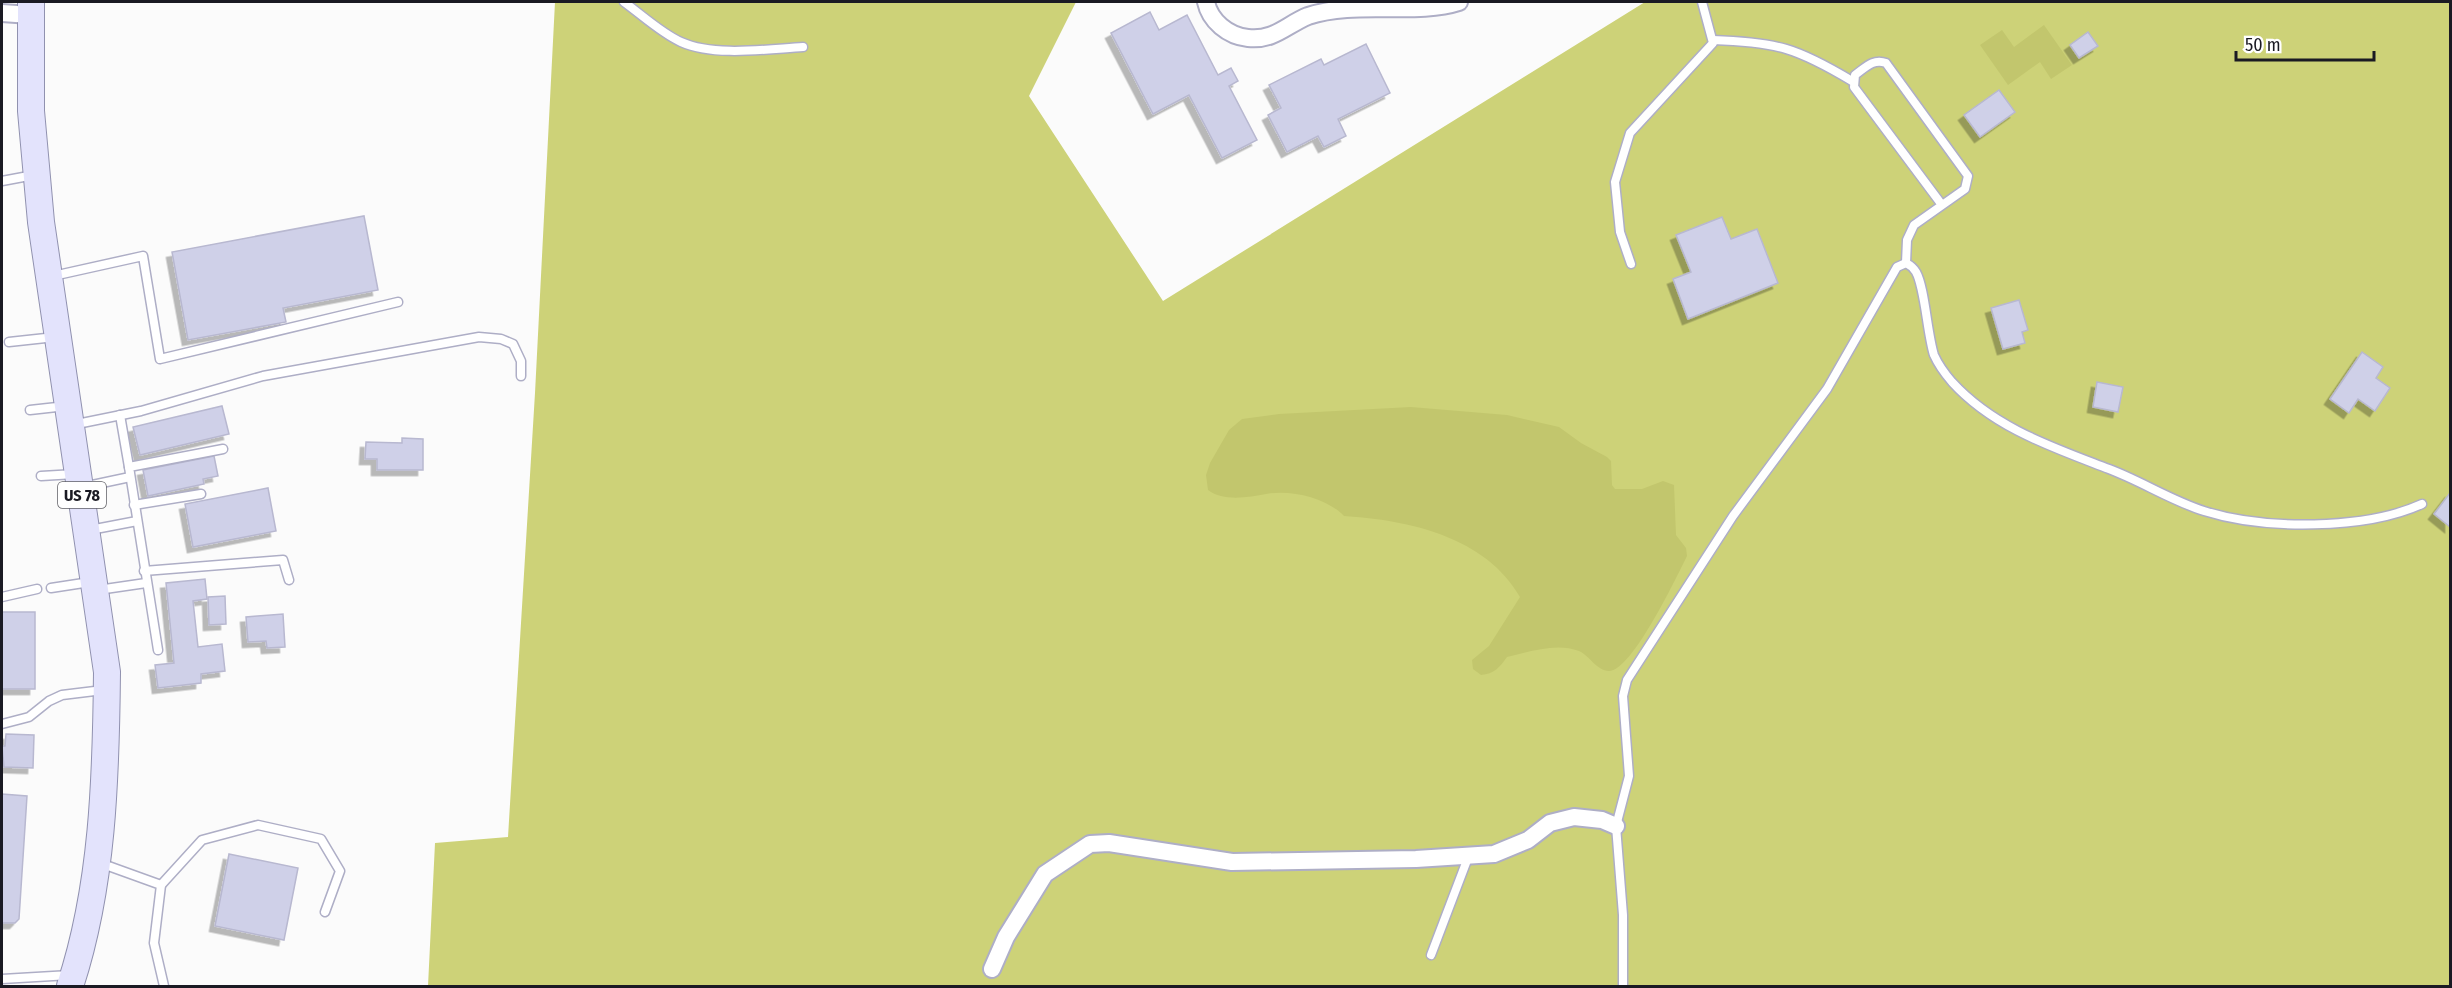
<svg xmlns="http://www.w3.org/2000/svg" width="2452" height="988" font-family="'Fira Sans Condensed',sans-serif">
  <defs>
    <filter id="shadow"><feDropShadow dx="-5.5" dy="5.5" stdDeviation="0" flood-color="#0004"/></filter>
  </defs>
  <rect width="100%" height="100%" fill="#fbfbfb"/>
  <polygon fill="#cdd278" points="555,2 1076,2 1029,96 1163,301 1645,2 2450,2 2450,986 428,986 435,843 508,837 535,393"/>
  <g fill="#c2c66d">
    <polygon points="2044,25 2072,65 2051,79 2040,62 2008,85 1980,45 2002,30 2014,47"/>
    <path d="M 1411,407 L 1507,415 L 1559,427 L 1581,443 L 1607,457 L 1611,461 L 1612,485 L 1615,489 L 1642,489 L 1663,481 L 1674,485 L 1676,535 L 1686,548 L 1687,556 C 1676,578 1632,671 1609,671 C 1597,671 1590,656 1579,651 C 1556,642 1529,652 1507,657 C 1500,667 1494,674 1481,675 L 1473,669 L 1472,660 L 1489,646 L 1520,597 C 1486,537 1409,520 1344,516 C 1327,498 1291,489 1266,494 C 1249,497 1224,502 1208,490 L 1206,475 L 1210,463 L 1229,430 L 1242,419 L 1279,414 Z"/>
  </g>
  <g fill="#cfd0e8" stroke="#b8b8d0" stroke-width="1.5" filter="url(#shadow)">
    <polygon points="1150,12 1159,30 1187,15 1218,75 1231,68 1238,81 1229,86 1257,140 1222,158 1189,95 1153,114 1111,33"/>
    <polygon points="2088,32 2098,46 2079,58 2070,45"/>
    <polygon points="1366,44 1390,93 1338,119 1346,136 1324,147 1318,136 1287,152 1268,115 1281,108 1269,85 1321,59 1324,65"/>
    <polygon points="1999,90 2015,112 1980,137 1964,115"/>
    <polygon points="364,216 378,290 283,308 286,322 188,340 172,252"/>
    <polygon points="1722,217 1731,239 1757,229 1778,283 1688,319 1673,279 1691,272 1676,235"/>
    <polygon points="2019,300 2028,330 2022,332 2025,343 2003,349 1991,308"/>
    <polygon points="2362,352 2383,367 2376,378 2390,388 2375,411 2358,399 2349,413 2330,399"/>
    <polygon points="2097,382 2123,387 2118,412 2093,407"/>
    <polygon points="222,406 229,434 140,455 133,427"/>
    <polygon points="402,438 423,439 423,470 377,470 377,459 365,459 366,442 402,443"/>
    <polygon points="214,456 218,476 203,479 204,484 148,496 143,470"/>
    <polygon points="268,488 276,531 193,547 185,504"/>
    <polygon points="2450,493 2450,527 2434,514"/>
    <polygon points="205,579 207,599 193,601 198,647 222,644 225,671 201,674 201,683 158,688 155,665 174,663 166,583"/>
    <polygon points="225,596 226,624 209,625 208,597"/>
    <rect x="2" y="612" width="33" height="77"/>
    <polygon points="283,614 285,647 267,648 266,641 248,642 246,617"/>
    <polygon points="6,734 34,735 33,768 4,767 2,746 5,746"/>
    <polygon points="2,794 27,796 19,919 15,923 2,923"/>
    <polygon points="229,854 298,868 284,940 215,926"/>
  </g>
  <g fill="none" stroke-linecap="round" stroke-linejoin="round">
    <g stroke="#aeaec6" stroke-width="11">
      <g id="service">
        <path d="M 624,2 C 642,15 661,33 681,42 C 714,57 768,49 803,47"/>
        <path d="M 1713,40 C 1777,42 1797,48 1852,81"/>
        <polyline points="2,181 34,175"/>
        <path d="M 1906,263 L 1907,240 L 1914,225 L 1965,189 L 1968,176 L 1886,63 C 1873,58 1865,68 1855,75 L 1854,87 L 1942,205"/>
        <polyline points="1631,264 1620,232 1615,182 1630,133 1713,43 1702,2"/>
        <polyline points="53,276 143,256 160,359 398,302"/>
        <polyline points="9,342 55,337"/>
        <polyline points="30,410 66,406"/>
        <polyline points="120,415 129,467"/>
        <polyline points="72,425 141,411 263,376 479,337 501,339 513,344 521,361 521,376"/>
        <polyline points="41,476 75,474"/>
        <polyline points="83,487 130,477"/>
        <polyline points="134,505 201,494"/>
        <polyline points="90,530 137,521"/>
        <polyline points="144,571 283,560 289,580"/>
        <polyline points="51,588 90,582"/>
        <polyline points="98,590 146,583"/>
        <polyline points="2,597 37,589"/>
        <polyline points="158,650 129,467 223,449"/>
        <polyline points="2,724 29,717 49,701 62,695 103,690"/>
        <polyline points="100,863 161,885 154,943 164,986"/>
        <polyline points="161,885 202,840 258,825 321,839 340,871 325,912"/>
        <polyline points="1431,955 1469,855"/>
        <polyline points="2,979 70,975"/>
        <path d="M 1623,986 L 1623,915 L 1616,826 L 1629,776 L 1623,696 L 1627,680 L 1733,516 L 1827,389 L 1897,267 L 1906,263 C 1910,265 1913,267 1916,272 C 1925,288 1927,333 1934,355 C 1938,364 1946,375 1952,382 C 1994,428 2052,447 2109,469 C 2141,481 2172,501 2204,511 C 2264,530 2365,530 2422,504"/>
      </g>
    </g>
    <g stroke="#aeaec6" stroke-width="20">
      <g id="minor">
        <path d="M 1206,2 C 1210,21 1228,36 1248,38 C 1274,41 1286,25 1308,16 C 1355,0 1416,16 1459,2"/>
        <polyline points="2,13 30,15"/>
        <polyline points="992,969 1006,937 1045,874 1090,844 1109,843 1232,862 1416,859 1494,854 1528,840 1550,823 1574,817 1602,820 1616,826"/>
      </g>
    </g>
    <g stroke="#9091af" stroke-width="28">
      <path id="primary" d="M 31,2 L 31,111 L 41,222 L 107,672 C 106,777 103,886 70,986"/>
    </g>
    <use href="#service" stroke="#fff" stroke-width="8"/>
    <use href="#minor" stroke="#fff" stroke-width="16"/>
    <use href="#primary" stroke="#e3e3fc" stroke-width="26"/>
  </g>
  <g text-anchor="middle" stroke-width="6" stroke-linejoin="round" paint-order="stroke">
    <rect fill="#fff" stroke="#5f5f65" stroke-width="1.5" x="58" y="482" width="48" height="26" rx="4.5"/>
    <g font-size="16" font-weight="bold" fill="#1a1a23">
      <text x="82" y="501">US 78</text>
    </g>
  </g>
  <rect width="2452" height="988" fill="none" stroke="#1a1a23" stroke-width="6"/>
  <path d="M2236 51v9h138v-9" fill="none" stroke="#1a1a23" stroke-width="3"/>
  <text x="2245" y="51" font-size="18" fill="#1a1a23" stroke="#ffffff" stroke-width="4.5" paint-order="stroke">50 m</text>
</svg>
